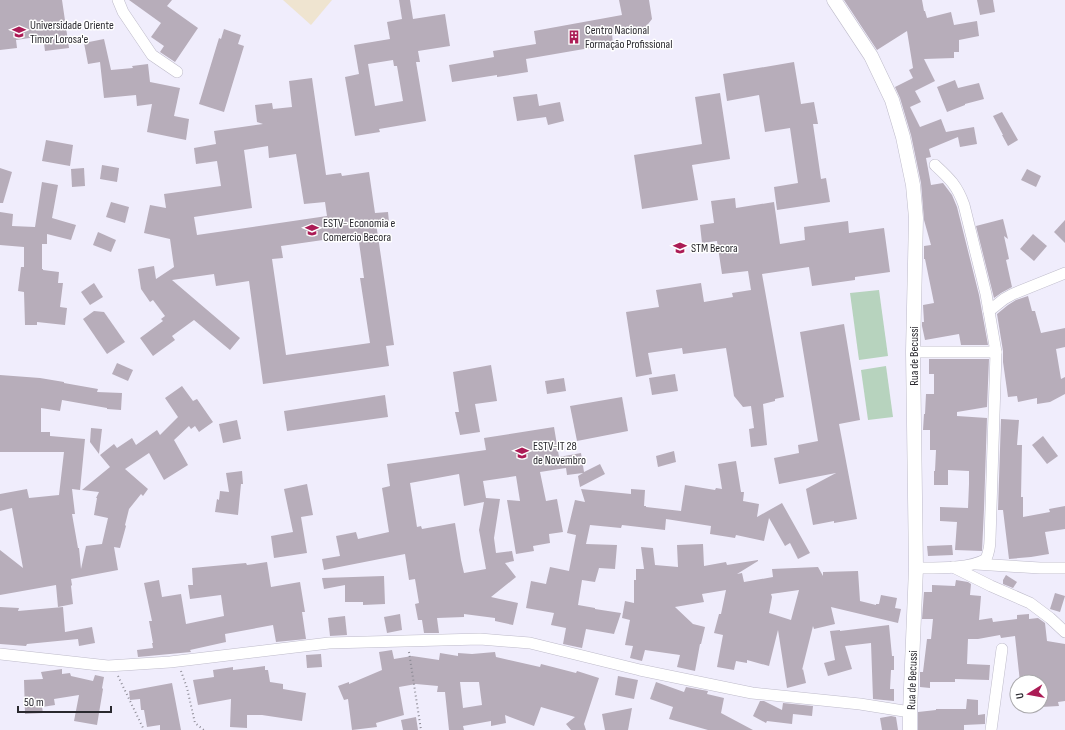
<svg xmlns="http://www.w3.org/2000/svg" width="1065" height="730" font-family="'Sofia Sans Condensed',sans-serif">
  <rect width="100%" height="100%" fill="#f0edfc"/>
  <polygon fill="#efe4d0" points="283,0 332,0 311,25"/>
  <g fill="#b7d3be">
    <polygon points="879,290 888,356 859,360 850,293"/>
    <polygon points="886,366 893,417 868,420 861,370"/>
  </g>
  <g fill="#b7adba" fill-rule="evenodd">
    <polygon points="0,0 62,0 69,48 45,51 43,36 16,40 17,48 0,50"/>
    <polygon points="129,0 172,0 167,6 198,28 175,62 160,52 164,46 151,37 161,23"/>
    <path d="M 399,0 L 410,0 L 413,19 L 445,14 L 450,46 L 418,51 L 420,62 L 416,62 L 426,121 L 379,129 L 380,132 L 355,136 L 345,77 L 359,74 L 354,45 L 390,39 L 387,22 L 402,19 ZM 393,60 L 394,66 L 397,66 L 403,101 L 375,106 L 368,64 Z"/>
    <polygon points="619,0 649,0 652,19 645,28 612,34 613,44 526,59 528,72 497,77 497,75 452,82 449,65 494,57 493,51 536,44 534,31 622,15"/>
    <polygon points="844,0 922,0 924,11 925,11 927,18 951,12 954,25 977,21 979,36 959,40 959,52 954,52 954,58 924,59 935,81 915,91 921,102 910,107 920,127 941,119 946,132 974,127 977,144 960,147 958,137 929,149 931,157 926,158 931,185 943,183 952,195 957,207 979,295 988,345 961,345 959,334 925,340 922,326 922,322 924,322 923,305 934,303 925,259 924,259 924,246 931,245 924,220 921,183 911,135 900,98 895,87 913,78 909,70 913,68 907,31 877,50"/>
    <polygon points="977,0 993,0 995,12 980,15"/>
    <polygon points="224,29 241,35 238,44 244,46 224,112 199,104 219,38 221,39"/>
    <polygon points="104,39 111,70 133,68 132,66 148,64 150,82 180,88 174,116 189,119 186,140 147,132 152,104 137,106 136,95 104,98 100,62 88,64 84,43"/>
    <polygon points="794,62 801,104 814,102 818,124 813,124 821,179 826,178 830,202 777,210 774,187 798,183 790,128 765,132 759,95 727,101 723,74"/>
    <path d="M 312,78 L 326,175 L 341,173 L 342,176 L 369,172 L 375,213 L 388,212 L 389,222 L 376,223 L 394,345 L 386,346 L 389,366 L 263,384 L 249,281 L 216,286 L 214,274 L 172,280 L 240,338 L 230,350 L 194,320 L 172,336 L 175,340 L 153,356 L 140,338 L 163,321 L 161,319 L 165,316 L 153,300 L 150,302 L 141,289 L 138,269 L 154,266 L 156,279 L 174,267 L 170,239 L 144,233 L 150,205 L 166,208 L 164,194 L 221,186 L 217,161 L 196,164 L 194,148 L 216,144 L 214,131 L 263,124 L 257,122 L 255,105 L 272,103 L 273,109 L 292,107 L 289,81 ZM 268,146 L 269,158 L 296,154 L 304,204 L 325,202 L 327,216 L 197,235 L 194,217 L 252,208 L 244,150 ZM 358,235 L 364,278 L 360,278 L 370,343 L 286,355 L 272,259 L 283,258 L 281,246 Z"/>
    <polygon points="955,80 958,88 979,83 984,99 965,104 965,105 947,112 937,87"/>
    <polygon points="720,93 730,159 692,165 698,200 642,209 634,155 702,144 695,97"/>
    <polygon points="537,94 539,106 560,102 564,121 548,125 546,117 517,121 513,97"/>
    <polygon points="1002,112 1018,140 1008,146 1002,135 1003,135 993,116"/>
    <polygon points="46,140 73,145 70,166 42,161"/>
    <polygon points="102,165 119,168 117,182 100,179"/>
    <polygon points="0,168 12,172 3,203 0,203"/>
    <polygon points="84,168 85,186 72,187 71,169"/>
    <polygon points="1027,169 1041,176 1036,187 1021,180"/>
    <polygon points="42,182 58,185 52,218 76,225 71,240 47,234 47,244 42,244 42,269 43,269 43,270 59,272 58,283 63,283 60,307 67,308 65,325 37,322 37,325 25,325 24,292 18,291 21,267 24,267 24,247 0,245 0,212 13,214 12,226 35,227"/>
    <polygon points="735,198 736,208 774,202 780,244 805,240 804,227 848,221 849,233 884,228 890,272 855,277 855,280 812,286 809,267 762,274 784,397 775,399 775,401 763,404 767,445 751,447 749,429 754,428 751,406 743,407 734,396 726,348 683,354 682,348 648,353 652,374 636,377 626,312 659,307 656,290 701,283 704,302 733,297 732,293 751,290 748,271 722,274 717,241 702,243 700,225 714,223 711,201"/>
    <polygon points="111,202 129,207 125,223 106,217"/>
    <polygon points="1003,219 1008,239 1004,236 1009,259 1006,260 1012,287 1001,293 994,298 976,226"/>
    <polygon points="1065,220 1065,243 1054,232"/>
    <polygon points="98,232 116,240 111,252 93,245"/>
    <polygon points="1033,234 1047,246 1034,261 1020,249"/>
    <polygon points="94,283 103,297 90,305 81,292"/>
    <polygon points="1028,296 1032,311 1035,311 1041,333 1065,328 1065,347 1056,349 1061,379 1065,377 1065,394 1050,402 1037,404 1037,398 1018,402 1017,396 1008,397 1003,362 1003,351 997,314 1008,305 1016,300"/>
    <polygon points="94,311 104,312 125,342 107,354 83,319"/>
    <polygon points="844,324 860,420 839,424 857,519 834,523 834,521 813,525 806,489 836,473 779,484 774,458 799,453 798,445 818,441 800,332"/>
    <polygon points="929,359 989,359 987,407 957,412 957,416 987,418 984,509 982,551 955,550 957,522 940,521 940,507 968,508 969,484 969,471 948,470 948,485 934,485 934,471 935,471 936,450 930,450 930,430 923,430 924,414 925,414 926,394 934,394 934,374 929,374"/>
    <polygon points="117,363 133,370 128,381 112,374"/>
    <polygon points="491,365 497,401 475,404 480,432 460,435 455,412 459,412 453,372"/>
    <polygon points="675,374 678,391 652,395 649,378"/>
    <polygon points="0,375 40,378 64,382 64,383 98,389 97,392 122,393 121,410 107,409 107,408 62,400 60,411 41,408 41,432 50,432 50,436 85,439 80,490 72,489 75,514 72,514 78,548 79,548 81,569 86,546 102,544 108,518 94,515 97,498 96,498 99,492 82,490 110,467 100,455 114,444 117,448 132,438 136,445 157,430 160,435 178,417 165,398 182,386 193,401 197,399 213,422 199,432 195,426 191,429 189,426 174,440 188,465 164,480 149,453 125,469 148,489 143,496 141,494 129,509 125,525 126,526 120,548 114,547 118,570 71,579 72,585 71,586 73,604 58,607 56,585 0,595 0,550 23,568 12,508 0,511 0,494 27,489 29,498 59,495 64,452 0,452"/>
    <polygon points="564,378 566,391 547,394 545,381"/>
    <polygon points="385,395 388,417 287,431 284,411"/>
    <polygon points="622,397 628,431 577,441 570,406"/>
    <polygon points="1001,419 1019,420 1017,445 1022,445 1021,497 1023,497 1023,517 1050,512 1049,509 1065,506 1065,529 1045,532 1049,554 1031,557 1009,559 1003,510 998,510"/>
    <polygon points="237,420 241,439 223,443 219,424"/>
    <path d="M 554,427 L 559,457 L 581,453 L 584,472 L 600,464 L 605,474 L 580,487 L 578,476 L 583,473 L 567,475 L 566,468 L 540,472 L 546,501 L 557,499 L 563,532 L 549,534 L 550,543 L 533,546 L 534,551 L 516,554 L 507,500 L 520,501 L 516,476 L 483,481 L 486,498 L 500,499 L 494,538 L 496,553 L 512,551 L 514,561 L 505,563 L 516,577 L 491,597 L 518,603 L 513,625 L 495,621 L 495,618 L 464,614 L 464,617 L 437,618 L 439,633 L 424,633 L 422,620 L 418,620 L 415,604 L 419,603 L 415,579 L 409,580 L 405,554 L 324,570 L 322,559 L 340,556 L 336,536 L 356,532 L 358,539 L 389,532 L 382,488 L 390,486 L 387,464 L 486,450 L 484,438 ZM 459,474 L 464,506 L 484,502 L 479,530 L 486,569 L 464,573 L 461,560 L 455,523 L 422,529 L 421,526 L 417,527 L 410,483 Z"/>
    <polygon points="91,428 102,429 99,454 90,442"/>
    <polygon points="1043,436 1058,456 1047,464 1032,445"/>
    <polygon points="674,451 676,462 658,467 656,456"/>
    <polygon points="736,461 741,492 744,492 743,501 759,504 757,517 782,503 810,553 798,559 790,543 785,546 769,518 764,541 736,535 735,538 710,534 711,526 666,519 665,530 622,525 621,528 590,525 586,544 617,545 615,569 599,568 595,582 582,580 578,605 595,608 595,609 621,613 614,634 586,629 582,648 563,644 566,628 551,625 554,613 526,608 531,581 546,584 550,567 569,571 576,535 567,533 575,500 585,502 581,489 631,494 631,489 645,490 644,506 646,506 646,507 681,511 685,485 715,490 716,488 722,489 718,464"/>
    <polygon points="242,471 243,484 241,484 238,515 215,512 217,499 219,500 220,491 229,492 226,473"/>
    <polygon points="307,484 313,515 301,517 307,553 274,558 271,536 293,532 284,489"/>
    <path d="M 703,544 L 704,566 L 726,562 L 727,565 L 758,560 L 758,561 L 737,574 L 742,573 L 744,582 L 773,577 L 772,569 L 818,567 L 823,576 L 823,572 L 858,571 L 860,601 L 876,605 L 876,604 L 879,604 L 881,595 L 897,598 L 895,608 L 901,609 L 898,623 L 831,607 L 835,624 L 814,629 L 813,626 L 802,670 L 803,669 L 806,683 L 787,688 L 778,630 L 769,666 L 747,660 L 747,663 L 736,661 L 734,670 L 717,667 L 723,635 L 714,633 L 719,614 L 721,614 L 726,590 L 702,594 L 704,602 L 675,607 L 693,624 L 705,627 L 701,644 L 700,644 L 695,671 L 677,667 L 680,655 L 645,650 L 642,661 L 630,658 L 633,646 L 625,645 L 630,620 L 622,618 L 625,601 L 634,603 L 634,580 L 636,580 L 636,569 L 644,569 L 641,547 L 653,548 L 655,565 L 678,567 L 677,545 ZM 799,590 L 791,620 L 769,613 L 772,597 L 771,594 Z"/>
    <polygon points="952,545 953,555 928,556 927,546"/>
    <polygon points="267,562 271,587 300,582 305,612 302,612 306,639 276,642 273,625 225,634 226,642 190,650 191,652 138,657 137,650 153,648 152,643 153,643 149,621 152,621 144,583 159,580 162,597 181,594 186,624 224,616 221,595 190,599 188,585 193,585 192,568 246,563 247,565"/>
    <polygon points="1006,575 1017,582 1013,588 1003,584 1003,580"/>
    <polygon points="384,576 385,604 363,605 363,602 345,602 345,585 324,589 322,578"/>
    <polygon points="956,580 968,582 971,584 970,595 981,596 979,620 992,618 993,622 1017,619 1017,615 1029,614 1029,619 1038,618 1045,623 1047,641 1065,644 1065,701 1058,702 1059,706 1041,707 1041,682 1020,682 1015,636 1001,638 1000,635 978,639 968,639 967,664 990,665 989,680 955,679 955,682 930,682 930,688 920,687 920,672 923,672 927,639 931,639 933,619 922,619 924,592 932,592 932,585 955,586"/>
    <polygon points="1055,593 1065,596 1060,612 1050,609"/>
    <polygon points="0,607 19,608 18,611 63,607 65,632 92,627 95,643 79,646 78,639 27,644 26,646 0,644"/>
    <polygon points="400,614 402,630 387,633 384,617"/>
    <polygon points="345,616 347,635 330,636 328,618"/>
    <polygon points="889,625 892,656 894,656 894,670 891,670 890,689 894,689 894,701 873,699 871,643 845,646 852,669 828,676 824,663 835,660 830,631 840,630 840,631"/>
    <path d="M 392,650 L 394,659 L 412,656 L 439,660 L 440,653 L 458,656 L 458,653 L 472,654 L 495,652 L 496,657 L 540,667 L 541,664 L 576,673 L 577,671 L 599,678 L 584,724 L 586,730 L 571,730 L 566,724 L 575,717 L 541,707 L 534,726 L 505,715 L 506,723 L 491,726 L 491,721 L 463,726 L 464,730 L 449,730 L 445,692 L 437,692 L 438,686 L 416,684 L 399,687 L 404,715 L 376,723 L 377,727 L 352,730 L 348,699 L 344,700 L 338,686 L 349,682 L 349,684 L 382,670 L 379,652 ZM 460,682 L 479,682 L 482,705 L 463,708 Z"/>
    <polygon points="321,654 322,667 307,668 306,655"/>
    <polygon points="265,666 265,670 268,670 270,682 283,684 283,689 306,693 302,721 262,715 247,715 247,728 230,727 231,699 198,705 193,680 214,677 213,670 233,667 233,670"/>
    <polygon points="62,669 62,674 70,673 71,676 93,681 95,675 104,677 102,688 103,689 97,725 74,721 79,695 54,699 55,705 42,707 43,713 25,714 24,680 43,679 41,672"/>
    <polygon points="618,676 638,680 634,699 615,695"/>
    <polygon points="656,682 684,692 686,687 708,691 707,694 724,698 721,713 753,730 708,730 669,719 673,707 650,699"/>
    <polygon points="172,683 181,730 160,730 160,725 147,727 144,710 141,710 140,699 130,700 129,691"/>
    <polygon points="967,699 978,700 978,715 985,714 985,724 964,725 964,730 918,730 918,712 936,710 936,709 966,709"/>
    <polygon points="760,701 764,701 782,710 783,703 813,706 812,716 793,714 792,724 767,721 766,723 753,716"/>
    <polygon points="632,708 628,730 605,730 602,714"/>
    <polygon points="891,716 896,717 898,730 882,730 880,718"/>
    <polygon points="416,717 418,730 403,730 401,720"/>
  </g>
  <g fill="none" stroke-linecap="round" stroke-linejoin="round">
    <g stroke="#bebbca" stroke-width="12">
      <g id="minor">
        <polyline points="118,0 123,12 152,55 177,72"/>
        <polyline points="989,311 1004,299 1013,294 1065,273"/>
        <path d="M 913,352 L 996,352 L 986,294 L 964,205 C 957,185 949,178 935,165"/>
        <polyline points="976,564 1040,568 1065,568"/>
        <polyline points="953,567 991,586 1030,603 1050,618 1065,632"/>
        <path d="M 916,568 C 934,568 971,569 986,559 C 989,552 990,546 990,539 L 996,352"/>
        <polyline points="0,654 108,666 170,662 329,643 480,639 530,643 640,670 752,693 860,704 910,712"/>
        <polyline points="991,730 1002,649"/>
      </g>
    </g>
    <g stroke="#bebbca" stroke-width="15">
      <polyline id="tertiary" points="834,0 871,56 892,100 903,137 913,185 916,218 913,352 916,568 910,712 910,730"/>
    </g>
    <g stroke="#8d8b95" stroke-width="2" stroke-dasharray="1 3" stroke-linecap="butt">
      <polyline points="409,652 421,730"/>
      <polyline points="181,671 187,688 195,723 204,730"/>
      <polyline points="118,676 144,730"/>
    </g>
    <use href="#minor" stroke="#fff" stroke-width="11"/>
    <use href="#tertiary" stroke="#fff" stroke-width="14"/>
  </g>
  <defs>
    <g id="university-bare" transform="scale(1.08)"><path d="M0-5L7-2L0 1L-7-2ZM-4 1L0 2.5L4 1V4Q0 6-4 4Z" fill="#ab1b55" stroke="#fff" stroke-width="2.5" paint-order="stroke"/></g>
    <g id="building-bare" transform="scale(1.08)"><path d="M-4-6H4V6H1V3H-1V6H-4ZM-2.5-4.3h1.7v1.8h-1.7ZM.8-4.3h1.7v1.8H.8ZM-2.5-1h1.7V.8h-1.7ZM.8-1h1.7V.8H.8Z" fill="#ab1b55" stroke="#fff" stroke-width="2.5" paint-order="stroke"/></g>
    <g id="school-bare" transform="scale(1.08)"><path d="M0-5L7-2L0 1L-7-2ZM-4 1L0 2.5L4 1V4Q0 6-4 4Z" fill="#ab1b55" stroke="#fff" stroke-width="2.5" paint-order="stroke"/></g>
  </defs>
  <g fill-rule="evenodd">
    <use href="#university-bare" x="19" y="32"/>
    <use href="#building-bare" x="574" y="37"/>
    <use href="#school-bare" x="312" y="230"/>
    <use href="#school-bare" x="680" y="248"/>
    <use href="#school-bare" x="522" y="453"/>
  </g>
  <g text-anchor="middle" stroke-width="3" stroke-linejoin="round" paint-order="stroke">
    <g font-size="12" fill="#2a292f" stroke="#fff" text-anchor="start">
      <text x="30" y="29">Universidade Oriente<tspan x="30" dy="14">Timor Lorosa'e</tspan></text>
      <text x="585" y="34">Centro Nacional<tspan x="585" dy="14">Formação Profissional</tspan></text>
      <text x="323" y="227">ESTV- Economia e<tspan x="323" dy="14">Comercio Becora</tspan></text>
      <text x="691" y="252">STM Becora</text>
      <text x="533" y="450">ESTV-IT 28<tspan x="533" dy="14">de Novembro</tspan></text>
    </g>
    <g font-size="12" fill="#2a292f" stroke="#fff">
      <text transform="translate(914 356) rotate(-90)" y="4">Rua de Becussi</text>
      <text transform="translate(912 680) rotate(-88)" y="4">Rua de Becussi</text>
    </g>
  </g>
  <g transform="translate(1029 694) rotate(259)"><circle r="19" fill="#ffffff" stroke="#aaa9ac"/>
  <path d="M0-3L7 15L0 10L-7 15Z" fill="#ab1b55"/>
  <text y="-6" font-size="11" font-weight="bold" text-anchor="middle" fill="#2a292f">U</text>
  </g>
  <path d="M18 706v6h93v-6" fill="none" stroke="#2a292f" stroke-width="2"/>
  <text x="24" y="706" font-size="12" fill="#2a292f" stroke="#ffffff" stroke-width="3" paint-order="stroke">50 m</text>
</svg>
